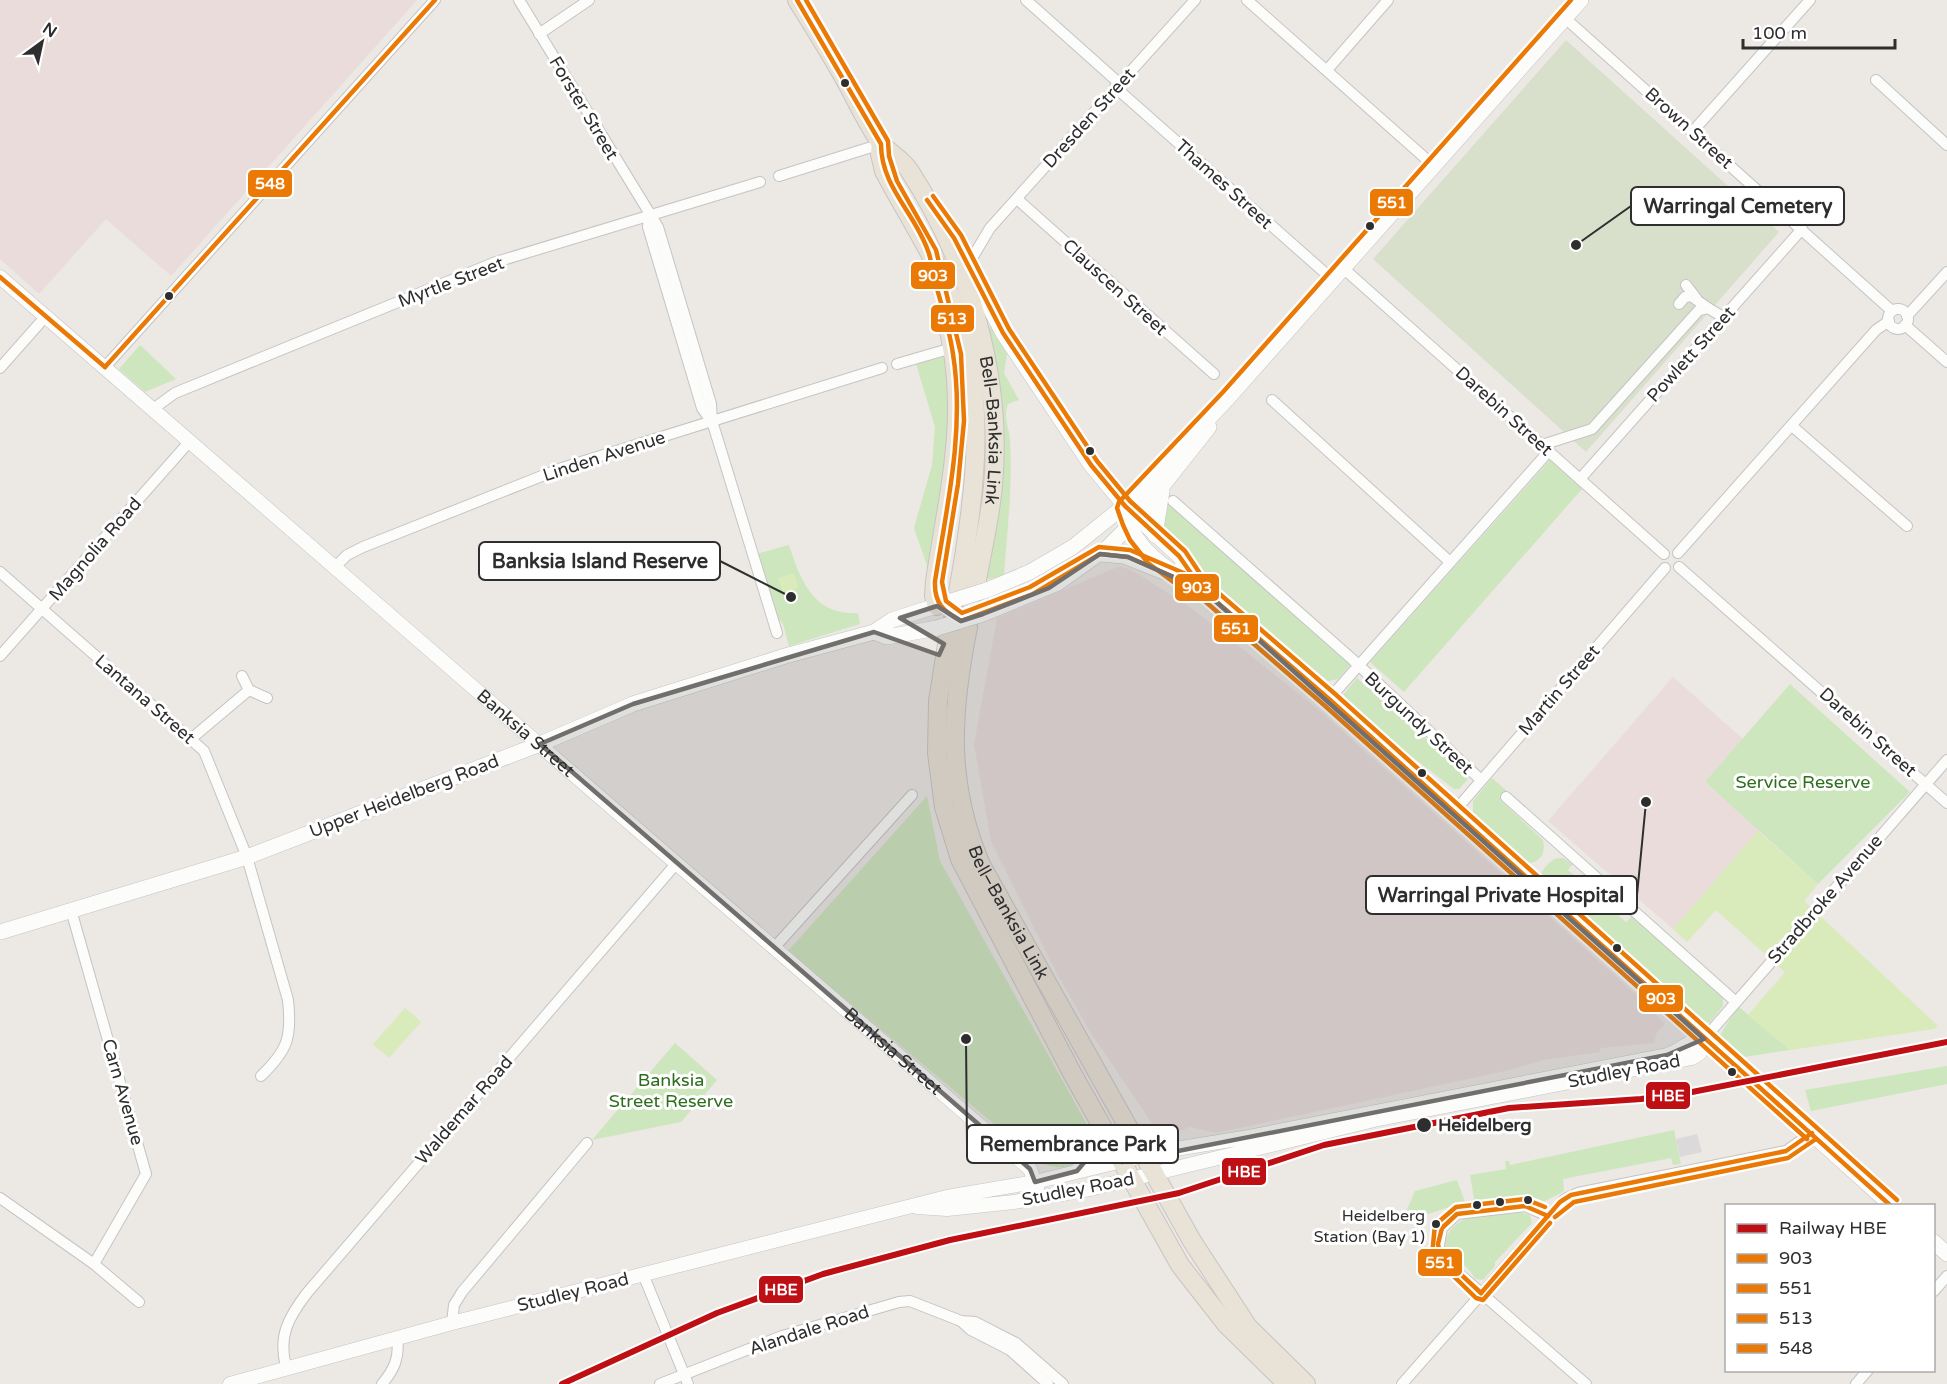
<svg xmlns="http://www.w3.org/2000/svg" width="1947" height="1384" font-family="'Varela Round',sans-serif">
  <rect width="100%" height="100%" fill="#ece8e4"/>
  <polygon fill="#dcd9db" points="1697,1134 1702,1152 1680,1157 1676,1139"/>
  <g fill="#e9dcdb">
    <polygon points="0,0 417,0 171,276 106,219 39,294 0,259"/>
    <polygon points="1120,566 1133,571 1190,607 1320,711 1631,990 1665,1024 1657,1032 1654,1043 1600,1048 1600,1052 1543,1060 1510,1070 1216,1133 1190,1127 1162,1138 1091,1033 1053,966 991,841 974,744 997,618"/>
    <polygon points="1673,677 1743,739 1705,783 1763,833 1758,831 1673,929 1548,821"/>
  </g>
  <g fill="#cee6be">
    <path d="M 991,326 L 1007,354 L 1004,373 L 1019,400 L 1008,404 C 1003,417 1009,427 1010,440 C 1013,485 1007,531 1004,576 L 985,580 L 987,329 Z"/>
    <polygon points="140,345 176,379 145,392 119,369"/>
    <polygon points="943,357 946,357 955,389 930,574 914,528 932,465 935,427 916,364"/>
    <polygon points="1550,460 1582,489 1404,692 1370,662"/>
    <polygon points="1167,492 1351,664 1338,679 1328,681 1265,631 1166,537 1162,532"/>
    <path d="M 789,545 C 800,580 814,616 858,613 L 860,624 L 789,646 L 783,624 L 777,617 L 757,554 Z"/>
    <path d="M 1357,678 L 1467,774 L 1468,779 L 1459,789 L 1454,789 C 1436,774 1346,710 1343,695 Z"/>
    <polygon points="1790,684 1910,792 1818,884 1705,782"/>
    <path d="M 1492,778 L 1507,791 L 1500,800 L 1543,840 C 1547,854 1538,866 1524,862 L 1473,813 L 1473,801 Z"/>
    <path d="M 927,796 L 940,861 L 1089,1128 L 1092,1144 C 1076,1165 1066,1174 1039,1162 L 788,951 Z"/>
    <path d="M 1563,858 L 1573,864 L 1568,870 L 1626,922 L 1632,916 L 1718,993 L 1723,998 L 1723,1006 L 1710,1022 L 1702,1023 L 1542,880 L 1541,873 C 1547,865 1552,857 1563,858 Z"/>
    <polygon points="1738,1006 1790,1050 1744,1057 1725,1043 1720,1035"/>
    <polygon points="675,1043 717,1080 681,1122 592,1140"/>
    <polygon points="1947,1066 1947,1084 1811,1111 1805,1090"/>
    <polygon points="1674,1130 1681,1164 1673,1165 1671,1158 1563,1179 1564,1191 1545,1201 1475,1204 1470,1175 1506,1169 1505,1161 1509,1161 1510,1165"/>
    <polygon points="1457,1180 1465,1202 1425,1215 1404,1216 1415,1191"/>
    <path d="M 1519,1212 L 1530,1215 L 1532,1223 L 1495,1262 L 1495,1266 L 1483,1280 L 1475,1279 C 1470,1268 1456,1257 1445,1252 C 1443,1211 1490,1214 1519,1212 Z"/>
  </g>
  <polygon fill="#d8e0cc" points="1566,40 1779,232 1586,452 1373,259"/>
  <g fill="#d9eabb">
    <polygon points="794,573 799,588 783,593 778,578"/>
    <polygon points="1758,831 1818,884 1804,901 1938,1026 1934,1029 1790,1050 1748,1015 1785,972 1716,910 1687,942 1673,929"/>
    <polygon points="405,1008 421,1022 389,1058 373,1044"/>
  </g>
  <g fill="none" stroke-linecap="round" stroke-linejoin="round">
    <g stroke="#c6c3c0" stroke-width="18" stroke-dasharray="18 9" stroke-linecap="butt">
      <polyline points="968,627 976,585"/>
      <polyline points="949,632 958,591"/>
    </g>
    <g stroke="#c5c4c5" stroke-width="12">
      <g id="minor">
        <polyline points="519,0 658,227 711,404 712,421 777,633"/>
        <polyline points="1026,0 1119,83"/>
        <polyline points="1247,0 1434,166"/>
        <polyline points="1565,18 1892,311"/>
        <polyline points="539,34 589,0"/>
        <polyline points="1327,70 1388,0"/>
        <polyline points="1876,80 1947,145"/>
        <polyline points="1115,87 1333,280"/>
        <polyline points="1693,131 1810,0"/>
        <polyline points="779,176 881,144"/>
        <polyline points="1017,199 1214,374"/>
        <polyline points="649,216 648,227 702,408 711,421"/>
        <polyline points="968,265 990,228 1195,0"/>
        <polyline points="1343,268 1664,554"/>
        <polyline points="1686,285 1696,298"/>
        <polyline points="1679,304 1685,297 1691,296 1708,308"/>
        <circle cx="1898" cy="319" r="10"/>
        <polyline points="1907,316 1947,272"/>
        <polyline points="1905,325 1947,362"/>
        <polyline points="897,364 952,348"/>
        <polyline points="105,367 435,0"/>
        <polyline points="0,368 46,316"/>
        <polyline points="1272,400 1450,562"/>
        <polyline points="153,409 175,393 496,262 760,182"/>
        <polyline points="1792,426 1907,526"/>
        <polyline points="1542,445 1592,429 1699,310 1708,308 1723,317"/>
        <polyline points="1580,479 1802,229"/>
        <polyline points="1173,501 1352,659 1481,780"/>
        <polyline points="1678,553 1876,330 1889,321"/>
        <polyline points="335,567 347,555 363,547 562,468 882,368"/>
        <polyline points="1679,567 1947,803"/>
        <path d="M 0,572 L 204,751 L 247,857 L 288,1000 C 292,1037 288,1050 261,1076"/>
        <polyline points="0,656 190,441"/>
        <polyline points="242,676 249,690"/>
        <polyline points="1329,699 1549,451"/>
        <polyline points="192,738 249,690 267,698"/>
        <polyline points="1506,797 1736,1002"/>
        <polyline points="1454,812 1665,568"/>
        <polyline points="773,949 912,795"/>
        <polyline points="1704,1039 1947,760"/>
        <polyline points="0,1198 94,1264 146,1174 71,910"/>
        <polyline points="1548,1216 1525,1206 1457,1214 1442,1228 1438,1251 1457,1272 1586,1384"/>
        <polyline points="94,1264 139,1302"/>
        <polyline points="643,1274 688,1384"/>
        <polyline points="1934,1291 1947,1276"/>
        <polyline points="961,1321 971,1330 1010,1350 1048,1384"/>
        <polyline points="452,1323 454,1305 462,1292 587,1143"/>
        <path d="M 286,1367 C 278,1336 288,1318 307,1293 L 675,865"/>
        <path d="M 382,1384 C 394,1370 400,1357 397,1338"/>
        <polyline points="660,1384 782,1336 899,1302 910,1301 961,1321 975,1322 1016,1343 1063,1384"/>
        <polyline points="1402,1384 1565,1199 1578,1193 1786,1151 1812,1133"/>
        <polyline points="1856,1384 1868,1370"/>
      </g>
    </g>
    <g stroke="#c5c4c5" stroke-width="15">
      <g id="tertiary">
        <path id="s1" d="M 0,277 C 343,574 686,873 1030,1169 L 1037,1188"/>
        <polyline points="1077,1171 1106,1134"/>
        <path d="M 230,1384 L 452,1323 L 947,1197 L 1035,1182 L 1163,1151 L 1243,1138 L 1667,1055 C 1680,1051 1690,1039 1704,1039 L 1700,1053 L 1692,1058 L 1374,1120 L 1090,1189 L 1014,1202 L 947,1209 L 917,1207"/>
      </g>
    </g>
    <g stroke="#c5c4c5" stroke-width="16">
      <g id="secondary">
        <polyline points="956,243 1003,333 1091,465 1125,506 1179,556 1203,590 1329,699 1892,1206"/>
        <path d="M 1127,518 C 1136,551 1172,574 1201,589"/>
        <polyline points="1155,535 1162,491"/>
        <polyline points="1100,554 1124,556 1164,572"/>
        <polyline points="987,590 1030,572 1073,547 1133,499 1229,397 1581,0"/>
        <polyline points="983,614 1058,583 1107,548 1137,518 1209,427"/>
        <polyline points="874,632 887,637 937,628"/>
        <polyline points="0,932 247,857 540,744 633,704 785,656 874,632 892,620 942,604"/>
        <polyline points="1934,1242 1947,1254"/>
      </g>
    </g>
    <g stroke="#c6c5c4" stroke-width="20">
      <g id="trunk">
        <path id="s2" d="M 797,0 C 813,26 829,51 844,78 C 856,99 866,122 880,142 C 887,152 901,158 909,170 C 969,262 1003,376 993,486 C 990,519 982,552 976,585"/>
        <path d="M 881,144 L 880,154 L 884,171 C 906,213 933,253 951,297 C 989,391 976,494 958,591"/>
        <path d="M 937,606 L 934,596 L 935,581 C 949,489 971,408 945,315"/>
        <path id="s3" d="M 968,627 C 951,713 946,782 981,865 L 1192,1241 L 1248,1327 L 1306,1384"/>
        <polyline points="949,632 938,701 937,753 944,807 960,859 1072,1073 1180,1265 1226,1324 1287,1384"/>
      </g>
    </g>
    <use href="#minor" stroke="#fcfcfb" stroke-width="10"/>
    <use href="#tertiary" stroke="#fcfcfb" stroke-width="14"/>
    <use href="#secondary" stroke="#fcfcfb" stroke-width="15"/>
    <use href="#trunk" stroke="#e9e2d6" stroke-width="18"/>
    <g stroke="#c5c4c5" stroke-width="16" stroke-linecap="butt">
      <g id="secondary-bridge">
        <polyline points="942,604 987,590"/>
        <polyline points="937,628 983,614"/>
      </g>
    </g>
    <use href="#secondary-bridge" stroke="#fcfcfb" stroke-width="15"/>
    <g stroke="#fff" stroke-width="9">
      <g id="bus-1">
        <path d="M 797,0 L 881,144 C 881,187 915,213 928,251 C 932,260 931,270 934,278 C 941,304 949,327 953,354 C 965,429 947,506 935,581 C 934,603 943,611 961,621 L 1033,594 L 1100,554 L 1128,557 L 1203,590 L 1329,699 L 1891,1206"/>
        <polyline points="927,200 954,238 1003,333 1091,465 1125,506 1179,556 1195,579"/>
        <polyline points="1481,1293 1560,1202 1571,1195 1786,1151 1812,1133"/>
        <polyline points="1481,1293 1440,1255 1438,1244 1442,1228 1457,1214 1525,1206 1548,1216"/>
      </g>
    </g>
    <g stroke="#fff" stroke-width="9">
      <g id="bus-2">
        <polyline points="1571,0 1223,392 1119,502 1117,508 1123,525 1130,540 1148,563 1172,581 1199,596 1324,705 1807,1139"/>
        <polyline points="1545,1207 1525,1199 1456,1207 1435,1225 1432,1255 1476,1298 1483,1300 1550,1223"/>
        <polyline points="1555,1217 1574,1202 1788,1158 1816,1139"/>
      </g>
    </g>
    <g stroke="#fff" stroke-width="9">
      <g id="bus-3">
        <polyline points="806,0 888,141 889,156 897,181 936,250 961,354 964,421 958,484 942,582 946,601 962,613 1030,587 1099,547 1130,550 1207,583 1334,693 1897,1200"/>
        <polyline points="933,196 961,235 1009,329 1097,461 1130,501 1185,551 1201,575"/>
      </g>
    </g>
    <g stroke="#fff" stroke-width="9">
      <g id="bus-4">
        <polyline points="0,277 105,367"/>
        <polyline points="105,367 435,0"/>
      </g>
    </g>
    <use href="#bus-1" stroke="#ea7a05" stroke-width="4.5"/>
    <use href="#bus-2" stroke="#ea7a05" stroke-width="4.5"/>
    <use href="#bus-3" stroke="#ea7a05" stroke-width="4.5"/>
    <use href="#bus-4" stroke="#ea7a05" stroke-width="4.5"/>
    <g stroke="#fff" stroke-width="10">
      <polyline id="rail-1" points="562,1384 717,1313 823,1274 950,1240 1179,1193 1324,1145 1509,1108 1641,1099 1687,1093 1947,1042"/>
    </g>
    <use href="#rail-1" stroke="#be1014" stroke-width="6"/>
  </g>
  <path fill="#706f6e" fill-opacity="0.2" stroke="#706f6e" stroke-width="4.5" stroke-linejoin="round" d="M 1100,554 L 1128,557 L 1203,590 L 1704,1039 L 1667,1055 L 1122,1162 L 1107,1135 L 1077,1171 L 1035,1182 L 1030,1169 L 540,744 L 633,704 L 874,632 L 939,655 L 944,644 L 900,618 L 937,606 L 961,621 L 983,614 L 1049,588 Z"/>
  <g fill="#2e2e2e" stroke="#fff" stroke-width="2">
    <circle cx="845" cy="83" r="5"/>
    <circle cx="1370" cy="226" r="5"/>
    <circle cx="169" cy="296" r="5"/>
    <circle cx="1090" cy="451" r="5"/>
    <circle cx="1422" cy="773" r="5"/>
    <circle cx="1617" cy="948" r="5"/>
    <circle cx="1732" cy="1072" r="5"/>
    <circle cx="1424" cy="1125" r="8"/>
    <circle cx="1528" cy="1200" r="5"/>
    <circle cx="1500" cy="1202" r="5"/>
    <circle cx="1477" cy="1205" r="5"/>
    <circle cx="1436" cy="1224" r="5"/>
  </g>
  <g text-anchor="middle" stroke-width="6" stroke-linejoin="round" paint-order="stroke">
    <g font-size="16" fill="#2e2e2e" stroke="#fff" text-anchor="end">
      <text x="1425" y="1221">Heidelberg<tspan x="1425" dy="21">Station (Bay 1)</tspan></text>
    </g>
    <g font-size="18" fill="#2e2e2e" stroke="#fff">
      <text transform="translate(584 108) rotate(59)" y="6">Forster Street</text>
      <text transform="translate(1089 118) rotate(-48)" y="6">Dresden Street</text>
      <text transform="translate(1689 128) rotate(42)" y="6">Brown Street</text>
      <text transform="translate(1224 184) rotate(42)" y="6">Thames Street</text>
      <text transform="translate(451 282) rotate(-21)" y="6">Myrtle Street</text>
      <text transform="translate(1115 287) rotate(42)" y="6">Clauscen Street</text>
      <text transform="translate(1691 354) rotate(-48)" y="6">Powlett Street</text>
      <text transform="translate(1504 411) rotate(42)" y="6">Darebin Street</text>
      <text dy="6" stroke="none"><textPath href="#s2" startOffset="482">Bell–Banksia Link</textPath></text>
      <text transform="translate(604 456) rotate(-18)" y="6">Linden Avenue</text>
      <text transform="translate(95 549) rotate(-49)" y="6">Magnolia Road</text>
      <text transform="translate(1559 690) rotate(-49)" y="6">Martin Street</text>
      <text transform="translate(145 699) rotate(41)" y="6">Lantana Street</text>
      <text transform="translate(1419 723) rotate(43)" y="6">Burgundy Street</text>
      <text transform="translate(1868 732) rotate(42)" y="6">Darebin Street</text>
      <text dy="6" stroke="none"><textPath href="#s1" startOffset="696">Banksia Street</textPath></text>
      <text transform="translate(404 796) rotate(-21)" y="6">Upper Heidelberg Road</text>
      <text transform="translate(1825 899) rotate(-49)" y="6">Stradbroke Avenue</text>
      <text dy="6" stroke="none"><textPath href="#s3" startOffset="297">Bell–Banksia Link</textPath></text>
      <text dy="6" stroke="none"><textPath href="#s1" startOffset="1182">Banksia Street</textPath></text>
      <text transform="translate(1624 1071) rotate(-11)" y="6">Studley Road</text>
      <text transform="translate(123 1092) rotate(74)" y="6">Carn Avenue</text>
      <text transform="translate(464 1110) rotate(-49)" y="6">Waldemar Road</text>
      <text transform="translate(1078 1189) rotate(-11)" y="6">Studley Road</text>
      <text transform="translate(573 1292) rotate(-14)" y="6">Studley Road</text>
      <text transform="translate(809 1330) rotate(-18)" y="6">Alandale Road</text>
    </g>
    <g font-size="18" fill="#2c6e1b" stroke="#fff">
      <text x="1803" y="788">Service Reserve</text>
      <text x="671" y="1086">Banksia<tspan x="671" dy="21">Street Reserve</tspan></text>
    </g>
    <g font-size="18" font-weight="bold" fill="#2e2e2e" stroke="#fff" text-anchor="start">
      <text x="1438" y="1131">Heidelberg</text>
    </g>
  </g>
  <path fill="none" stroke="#2e2e2e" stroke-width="2" d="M1576 245L1631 206M791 597L720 561M1646 802L1637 895M966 1039L967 1144"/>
  <g fill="#2e2e2e" stroke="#fff" stroke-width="2">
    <circle cx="1576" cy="245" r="6"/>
    <circle cx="791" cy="597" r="6"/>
    <circle cx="1646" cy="802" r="6"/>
    <circle cx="966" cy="1039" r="6"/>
  </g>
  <g fill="#fff" stroke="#2e2e2e" stroke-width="2">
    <rect x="1631" y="187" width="213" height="38" rx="6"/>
    <rect x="479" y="542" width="241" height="38" rx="6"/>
    <rect x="1366" y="876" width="271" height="38" rx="6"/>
    <rect x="967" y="1125" width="211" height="38" rx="6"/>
  </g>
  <g font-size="20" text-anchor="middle" font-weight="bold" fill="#2e2e2e">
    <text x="1738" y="213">Warringal Cemetery</text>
    <text x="600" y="568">Banksia Island Reserve</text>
    <text x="1501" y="902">Warringal Private Hospital</text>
    <text x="1073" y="1151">Remembrance Park</text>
  </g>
  <g stroke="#fff" stroke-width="2">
    <rect x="247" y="169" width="46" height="29" rx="6" fill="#ea7a05"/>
    <rect x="1369" y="188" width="45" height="29" rx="6" fill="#ea7a05"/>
    <rect x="910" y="261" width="46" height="29" rx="6" fill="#ea7a05"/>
    <rect x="930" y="304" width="45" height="29" rx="6" fill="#ea7a05"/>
    <rect x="1174" y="573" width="46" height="29" rx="6" fill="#ea7a05"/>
    <rect x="1213" y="614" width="46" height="29" rx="6" fill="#ea7a05"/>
    <rect x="1638" y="984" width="46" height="29" rx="6" fill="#ea7a05"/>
    <rect x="1645" y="1081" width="46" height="29" rx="6" fill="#be1014"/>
    <rect x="1221" y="1157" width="46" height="29" rx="6" fill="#be1014"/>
    <rect x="1417" y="1248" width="46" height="29" rx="6" fill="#ea7a05"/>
    <rect x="758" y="1275" width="46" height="29" rx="6" fill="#be1014"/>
  </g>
  <g font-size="16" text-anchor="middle" font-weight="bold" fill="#fff">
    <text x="270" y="189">548</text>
    <text x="1392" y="208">551</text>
    <text x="933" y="281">903</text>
    <text x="952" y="324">513</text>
    <text x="1197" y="593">903</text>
    <text x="1236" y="634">551</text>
    <text x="1661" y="1004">903</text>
    <text x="1668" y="1101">HBE</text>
    <text x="1244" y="1177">HBE</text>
    <text x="1440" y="1268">551</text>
    <text x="781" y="1295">HBE</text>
  </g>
  <rect x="1725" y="1204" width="210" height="168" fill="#ffffff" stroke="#ababab" stroke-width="1.5"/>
  <rect x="1737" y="1224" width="30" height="9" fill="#be1014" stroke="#ababab" stroke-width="1.5"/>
  <text x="1779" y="1234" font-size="18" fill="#2e2e2e">Railway HBE</text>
  <rect x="1737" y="1254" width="30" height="9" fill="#ea7a05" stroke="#ababab" stroke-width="1.5"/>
  <text x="1779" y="1264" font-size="18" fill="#2e2e2e">903</text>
  <rect x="1737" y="1284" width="30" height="9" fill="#ea7a05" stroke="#ababab" stroke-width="1.5"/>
  <text x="1779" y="1294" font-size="18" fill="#2e2e2e">551</text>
  <rect x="1737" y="1314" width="30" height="9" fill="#ea7a05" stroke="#ababab" stroke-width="1.5"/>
  <text x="1779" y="1324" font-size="18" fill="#2e2e2e">513</text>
  <rect x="1737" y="1344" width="30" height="9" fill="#ea7a05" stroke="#ababab" stroke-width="1.5"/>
  <text x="1779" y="1354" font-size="18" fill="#2e2e2e">548</text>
  <g transform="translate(42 42) rotate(33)" stroke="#ffffff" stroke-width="4.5" paint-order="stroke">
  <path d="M0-4.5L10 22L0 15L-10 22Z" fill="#2e2e2e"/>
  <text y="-9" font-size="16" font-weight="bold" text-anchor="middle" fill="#2e2e2e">N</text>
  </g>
  <path d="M1743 39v9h152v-9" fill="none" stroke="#2e2e2e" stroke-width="3"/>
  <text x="1752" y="39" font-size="18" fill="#2e2e2e" stroke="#ffffff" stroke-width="4.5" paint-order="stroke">100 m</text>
</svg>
